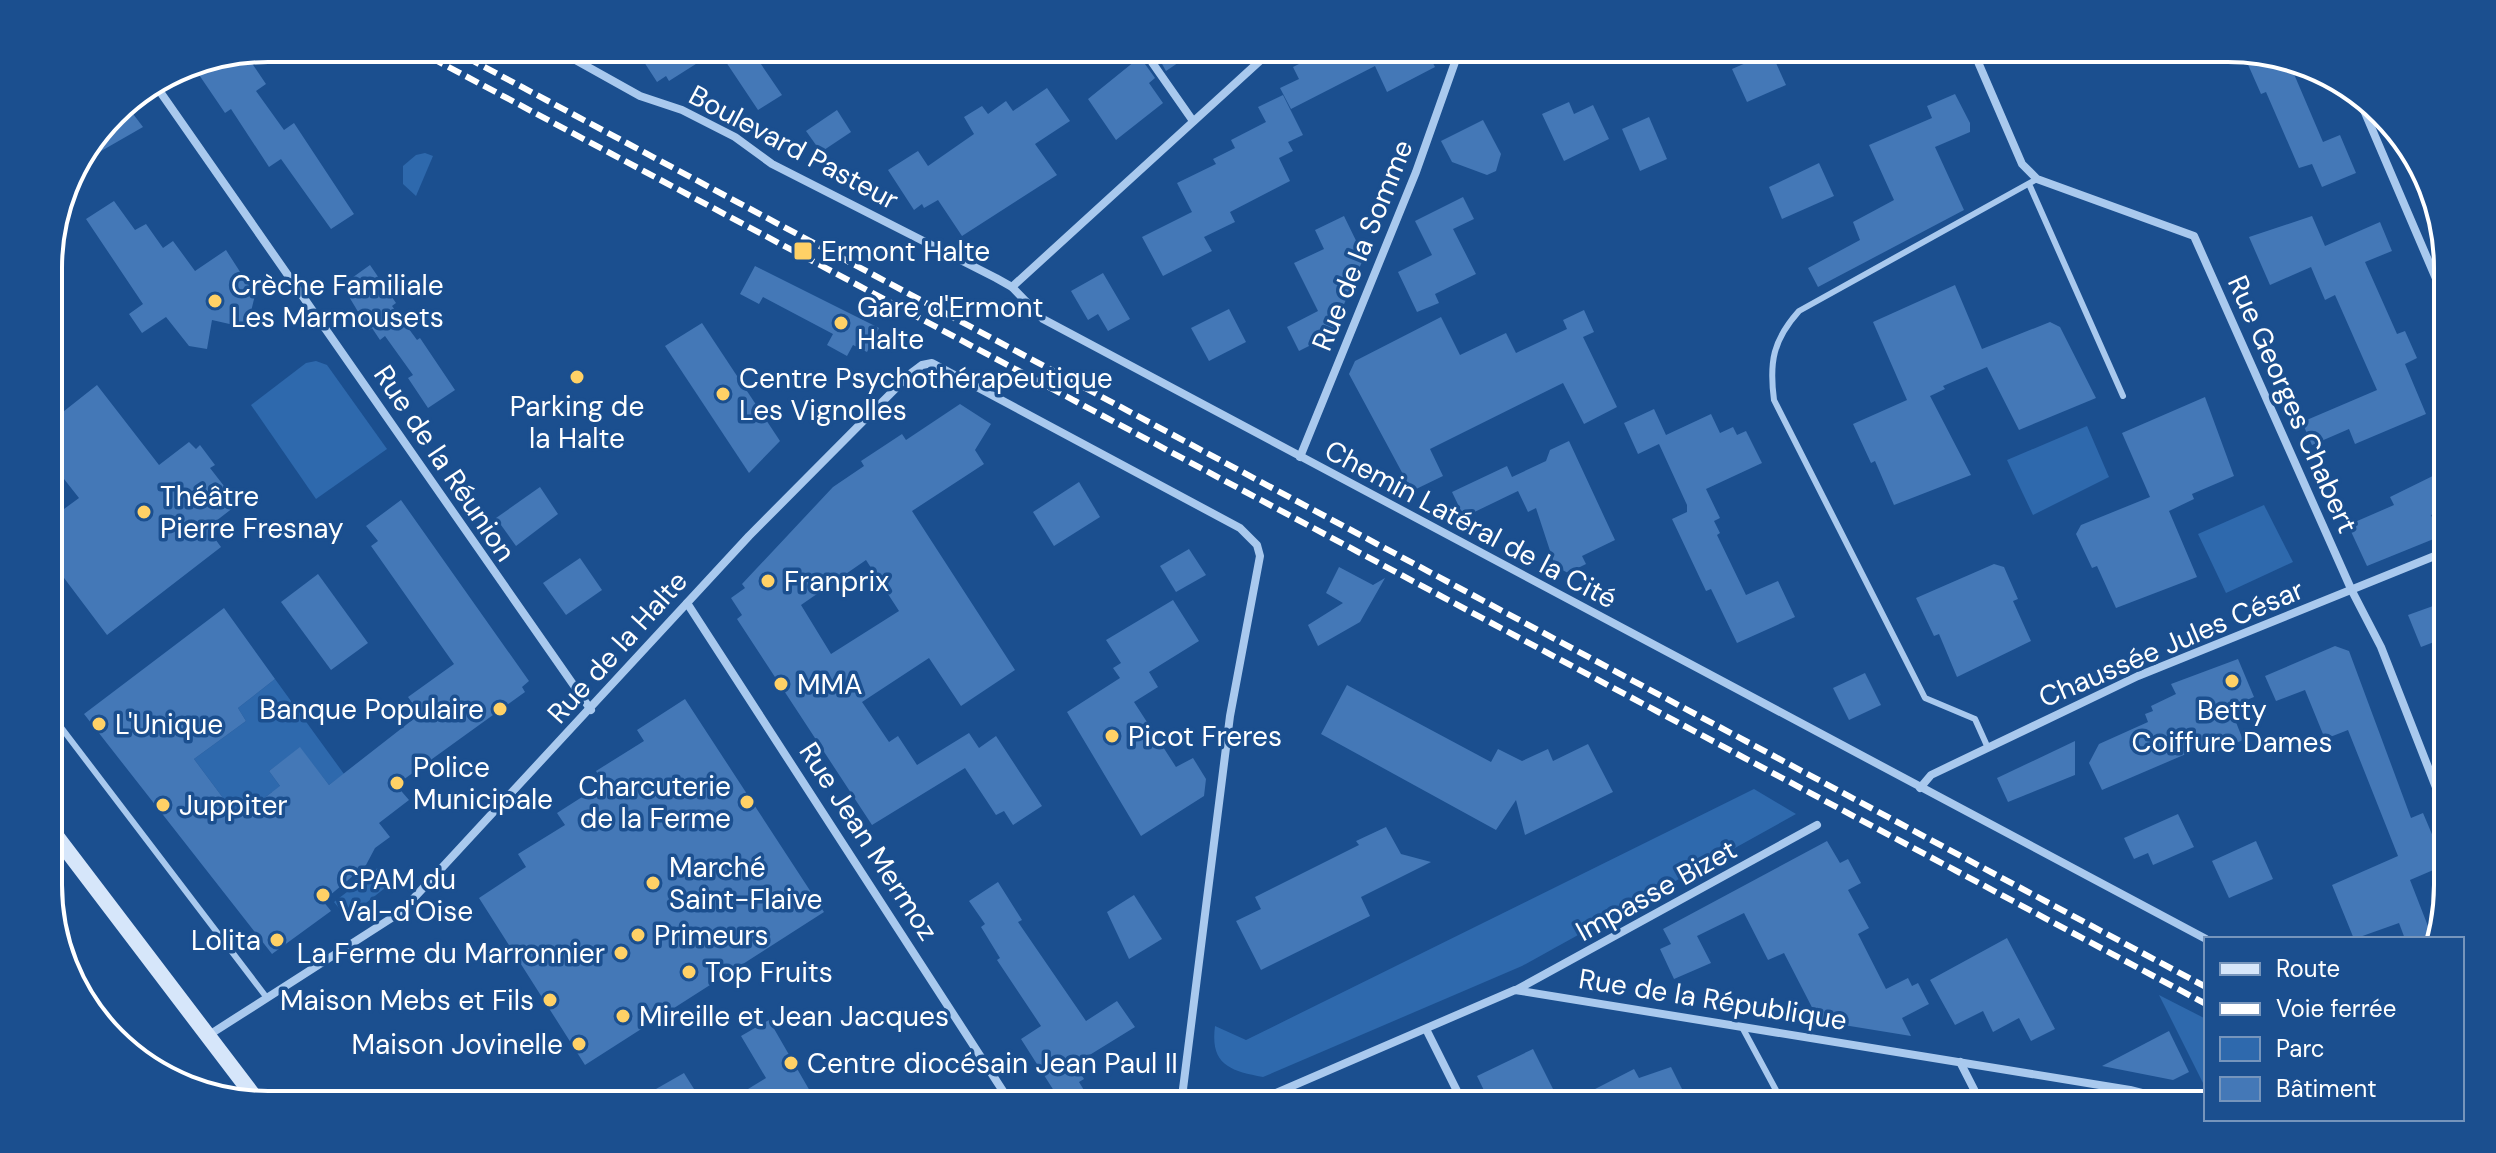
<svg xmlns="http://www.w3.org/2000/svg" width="2496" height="1153" font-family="'DM Sans',sans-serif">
  <rect width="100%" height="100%" fill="#1b4f8f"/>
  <g fill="#2e69ad">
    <polygon points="425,153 433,156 416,196 403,184 403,166 416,155"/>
    <polygon points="316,361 327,365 387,449 316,499 251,405 306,363"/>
    <polygon points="2087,426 2109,477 2033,515 2007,460"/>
    <polygon points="2264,505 2293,562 2226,593 2198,534"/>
    <polygon points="275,679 344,774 329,785 300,748 269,771 288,797 272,792 238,818 194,759 246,721 238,708"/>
    <path d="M 1754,789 L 1796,814 L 1522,966 L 1263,1077 C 1229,1071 1210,1064 1215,1026 L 1246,1040 Z"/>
    <polygon points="378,868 390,884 347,918 334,902 356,885 353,881"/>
    <polygon points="69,959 126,1035 120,1039 93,1019"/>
    <polygon points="2159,995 2206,1019 2206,1089"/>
  </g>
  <g fill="#4478b7" fill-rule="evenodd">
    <polygon points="635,48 750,48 782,95 758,110 718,50 669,81 666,76 657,82"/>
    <polygon points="1153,48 1200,48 1166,71"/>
    <polygon points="1331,48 1425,48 1435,67 1387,92 1375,66 1291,109 1280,88 1299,79 1293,67"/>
    <polygon points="2242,51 2288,60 2323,142 2340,135 2356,173 2322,187 2312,164 2299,168 2266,92 2261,94"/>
    <polygon points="1771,52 1786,85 1747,102 1732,69"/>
    <polygon points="245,53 266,84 256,91 284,130 294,123 354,214 331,229 281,159 269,167 231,109 225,113 191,63"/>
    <polygon points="1140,57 1155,78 1149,83 1163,103 1116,140 1088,99"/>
    <polygon points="1047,88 1070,121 1035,144 1057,175 962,236 938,200 924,208 922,204 914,210 888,170 918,151 928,166 974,134 964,117 982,106 988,114 1006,101 1013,111"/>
    <polygon points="1955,94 1970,123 1970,132 1935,147 1964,210 1818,287 1808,268 1860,240 1853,222 1894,200 1869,145 1932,118 1927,106"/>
    <polygon points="1283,95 1303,135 1288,142 1293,151 1279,158 1290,181 1230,212 1235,222 1204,237 1212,251 1163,276 1142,237 1192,212 1177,183 1216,164 1213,159 1235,148 1231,140 1266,122 1258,107"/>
    <polygon points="124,102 143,127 75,166 75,165"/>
    <polygon points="1569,102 1574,114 1593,105 1609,139 1564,161 1542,114"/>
    <polygon points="837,110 851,132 821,152 806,131"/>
    <polygon points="1649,117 1667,159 1640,171 1622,129"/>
    <polygon points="1483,120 1501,154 1496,171 1487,175 1452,162 1441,141"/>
    <polygon points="1819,163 1834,196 1782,219 1769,187"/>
    <polygon points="1463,197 1474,219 1453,229 1476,274 1435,294 1439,303 1417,312 1398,272 1432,255 1415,221"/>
    <polygon points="114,201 135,230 146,224 163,248 173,241 195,271 226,250 255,295 247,328 212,320 207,349 189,346 166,317 142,333 129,314 143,304 86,219"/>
    <polygon points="1344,216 1364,257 1331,335 1299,351 1287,327 1318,311 1294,263 1324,249 1315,230"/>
    <polygon points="2312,216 2325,246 2380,222 2392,251 2365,262 2397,334 2405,331 2417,358 2405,364 2426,414 2355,444 2349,429 2312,445 2302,422 2377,390 2335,295 2325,300 2311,267 2270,285 2249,237"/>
    <polygon points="370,265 396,303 392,306 417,340 420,338 455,390 428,408 408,378 413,375 385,336 380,340 372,328 369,330 342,285"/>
    <polygon points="755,266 879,328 867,352 853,345 847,356 827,345 833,334 763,297 759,304 740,294"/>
    <polygon points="1103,273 1130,319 1108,331 1098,314 1088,320 1071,291"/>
    <polygon points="1955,285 1982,349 2050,322 2060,327 2096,398 2019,430 1987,367 1943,386 1945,389 1930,396 1971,475 1894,505 1875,461 1871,463 1853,424 1907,400 1873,322"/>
    <polygon points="1229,309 1246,342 1209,361 1191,328"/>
    <polygon points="1584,310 1594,332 1583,337 1617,407 1584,424 1563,383 1430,449 1443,476 1412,491 1349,374 1355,361 1441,317 1460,355 1506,333 1516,353 1567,329 1563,320"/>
    <polygon points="702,323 780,441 749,473 665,346"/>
    <polygon points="97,385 159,465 189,442 196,449 200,445 215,465 210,468 238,504 207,528 221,547 107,635 49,558 49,520 79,498 49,460 49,423"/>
    <polygon points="2205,397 2234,476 2192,494 2194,499 2169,511 2197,577 2116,608 2097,566 2092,568 2076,534 2081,525 2150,497 2122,433"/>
    <path d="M 960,404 L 991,424 L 975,450 L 984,464 L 912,511 L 1015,670 L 961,706 L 929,658 L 862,702 L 889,742 L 898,736 L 917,765 L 969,733 L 979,748 L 996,736 L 1042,806 L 1013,825 L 1004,811 L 996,815 L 965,768 L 872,825 L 737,619 L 742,615 L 731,598 L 745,588 L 742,584 L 833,487 L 864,466 L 861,461 L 902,434 L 906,440 ZM 866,560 L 899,611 L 831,654 L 801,605 Z"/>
    <polygon points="1654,409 1666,435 1711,414 1720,433 1733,427 1737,435 1746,431 1762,463 1706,489 1720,518 1714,521 1720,533 1717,535 1746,595 1778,581 1795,617 1737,643 1711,589 1706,591 1672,519 1687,512 1687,505 1659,444 1638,454 1624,423"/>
    <polygon points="1569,441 1615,540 1582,556 1586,564 1568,573 1555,566 1536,508 1528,512 1518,491 1464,517 1452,492 1507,466 1512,477 1546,461 1550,450"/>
    <polygon points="2447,469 2447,509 2431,515 2441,536 2367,566 2348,525 2394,505 2390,497"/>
    <polygon points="1079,482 1100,517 1054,546 1033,512"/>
    <polygon points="540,487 558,514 516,546 496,518"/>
    <polygon points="401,500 529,681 522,687 525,692 396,785 409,800 379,823 390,837 375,848 366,865 323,901 331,911 272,954 84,714 224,608 275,679 238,708 246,721 194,759 238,818 280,786 269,771 300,747 329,785 420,714 408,697 454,664 371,546 378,541 366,526"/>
    <polygon points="1189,549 1206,575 1176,592 1160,566"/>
    <polygon points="580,558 602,590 566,615 543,583"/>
    <polygon points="1994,564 2004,567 2018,599 2013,601 2031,641 1957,677 1939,634 1934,636 1916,598"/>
    <polygon points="1339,567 1373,585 1385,578 1360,622 1318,646 1308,625 1343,603 1326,593"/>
    <polygon points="318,574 368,643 331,670 281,602"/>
    <polygon points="1173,600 1199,641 1149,672 1158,687 1134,702 1176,767 1193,758 1206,779 1204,796 1141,836 1067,712 1120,678 1113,668 1121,663 1106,640"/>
    <polygon points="2447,601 2447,637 2421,647 2408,615"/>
    <polygon points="2335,646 2349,651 2411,818 2423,813 2445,865 2410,880 2433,939 2405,939 2399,923 2354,939 2332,885 2398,856 2348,730 2325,739 2305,690 2276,701 2265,676"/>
    <polygon points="2238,659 2254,697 2230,707 2243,740 2218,751 2214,742 2102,790 2089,763 2099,744 2148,722 2145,714 2153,711 2151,706 2176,694 2171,684"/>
    <polygon points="1865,673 1881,705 1849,720 1833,688"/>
    <polygon points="1347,685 1491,762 1498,749 1522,761 1548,749 1553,761 1588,744 1613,792 1525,835 1516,800 1496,830 1321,734"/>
    <polygon points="685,699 824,912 585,1065 479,898 526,867 518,854 565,825 557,813 604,783 596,771 644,741 637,730"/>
    <polygon points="2075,741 2075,775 2008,802 1997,778"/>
    <polygon points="2178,814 2194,847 2153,865 2148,853 2134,859 2124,838"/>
    <polygon points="1386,827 1401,854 1431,862 1361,897 1370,916 1261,970 1236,921 1261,909 1255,897 1359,845 1356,841"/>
    <polygon points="1827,841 1840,863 1848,859 1861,883 1848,890 1869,928 1858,934 1886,989 1908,978 1912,986 1918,983 1929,1004 1902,1018 1911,1036 1819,1021 1784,953 1768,960 1744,913 1697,936 1711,963 1674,979 1660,949 1671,944 1663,929"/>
    <polygon points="2256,841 2273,879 2229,898 2212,861"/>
    <polygon points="998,882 1022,920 1018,922 1086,1021 1117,1001 1135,1027 1075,1064 1084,1079 1079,1082 1093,1105 1063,1105 1021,1039 1041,1026 997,960 1000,958 981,927 985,924 969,901"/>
    <polygon points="1134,895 1162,939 1129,959 1107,912"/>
    <polygon points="2007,938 2055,1029 2031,1041 2019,1018 1993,1032 1983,1011 1955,1025 1930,980"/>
    <polygon points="769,1020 818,1105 757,1105 748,1089 766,1078 741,1036"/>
    <polygon points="2169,1031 2189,1072 2173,1080 2102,1066"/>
    <polygon points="1533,1049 1561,1105 1491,1105 1477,1076"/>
    <polygon points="1671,1067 1690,1105 1564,1105 1634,1069 1639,1078"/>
    <polygon points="684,1073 699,1097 686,1105 628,1105"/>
  </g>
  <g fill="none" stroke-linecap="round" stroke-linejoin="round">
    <g stroke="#a9c9ee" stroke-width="6">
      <polyline points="2029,184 2123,396"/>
      <polyline points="50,722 60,726 267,998"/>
      <path d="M 1988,748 L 1975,719 L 1925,698 L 1774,400 C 1769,362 1773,340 1799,311 L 2037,179"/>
      <polyline points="1742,1027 1784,1105"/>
    </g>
    <g stroke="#a9c9ee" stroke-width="8">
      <polyline points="554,48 640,96 682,110 735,137 772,164 996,278 1012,287 1043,319 2206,939"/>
      <polyline points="1142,48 1193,121"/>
      <polyline points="1972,48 2022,164 2037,179 2194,236 2352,591 2381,647 2448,818"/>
      <polyline points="154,83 591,710"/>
      <polyline points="2360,101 2446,302"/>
      <polyline points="1012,287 1274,48"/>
      <polyline points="1300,457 1416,172 1460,48"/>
      <polyline points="687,603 1012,1105"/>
      <polyline points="1920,788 1931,775 2138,676 2447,551"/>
      <polyline points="1516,990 1817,825"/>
      <polyline points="1427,1031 1464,1105"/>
      <polyline points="209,1035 401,912 749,536 910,374 922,365 932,363 1240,528 1257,545 1260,556 1230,716 1183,1089 1190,1105"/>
      <polyline points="1960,1062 1982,1105"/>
      <polyline points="1248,1105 1515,990 2130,1090 2189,1105"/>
    </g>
    <polyline stroke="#d6e6fa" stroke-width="16" points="50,828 259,1103"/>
    <g stroke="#fff" stroke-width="6" stroke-dasharray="14 6" stroke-linecap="butt">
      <polyline points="413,48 2206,1004"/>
      <polyline points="449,48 2206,987"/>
    </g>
  </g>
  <g fill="#ffd166" stroke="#1b4f8f" stroke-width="3">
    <rect x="793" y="241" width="20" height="20" rx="4"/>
    <circle cx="215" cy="301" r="8"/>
    <circle cx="841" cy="323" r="8"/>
    <circle cx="577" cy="377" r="8"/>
    <circle cx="723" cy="394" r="8"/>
    <circle cx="144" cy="512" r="8"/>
    <circle cx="768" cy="581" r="8"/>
    <circle cx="2232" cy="681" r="8"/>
    <circle cx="781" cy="684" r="8"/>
    <circle cx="500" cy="709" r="8"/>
    <circle cx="99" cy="724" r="8"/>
    <circle cx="1112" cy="736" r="8"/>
    <circle cx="397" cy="783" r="8"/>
    <circle cx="747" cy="802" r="8"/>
    <circle cx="163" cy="805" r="8"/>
    <circle cx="653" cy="883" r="8"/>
    <circle cx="323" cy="895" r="8"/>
    <circle cx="638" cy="935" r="8"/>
    <circle cx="277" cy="940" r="8"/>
    <circle cx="621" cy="953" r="8"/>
    <circle cx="689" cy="972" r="8"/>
    <circle cx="550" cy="1000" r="8"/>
    <circle cx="623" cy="1016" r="8"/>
    <circle cx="579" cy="1044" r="8"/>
    <circle cx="791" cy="1063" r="8"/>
  </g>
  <g text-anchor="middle" stroke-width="7" stroke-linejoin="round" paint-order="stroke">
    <g font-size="28" fill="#fff" stroke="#1b4f8f">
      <text transform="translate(794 147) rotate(28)" y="10">Boulevard Pasteur</text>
      <text transform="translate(1362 245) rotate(-68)" y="10">Rue de la Somme</text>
      <text transform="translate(2293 404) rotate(66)" y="10">Rue Georges Chabert</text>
      <text transform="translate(445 463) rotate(56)" y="10">Rue de la Réunion</text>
      <text transform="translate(1471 524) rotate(28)" y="10">Chemin Latéral de la Cité</text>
      <text transform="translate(2171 643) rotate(-23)" y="10">Chaussée Jules César</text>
      <text transform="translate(617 647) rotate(-48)" y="10">Rue de la Halte</text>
      <text transform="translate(869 841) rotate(57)" y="10">Rue Jean Mermoz</text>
      <text transform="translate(1656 890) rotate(-29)" y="10">Impasse Bizet</text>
      <text transform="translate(1713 999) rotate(9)" y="10">Rue de la République</text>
    </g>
    <g font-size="28" fill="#fff" stroke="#1b4f8f" text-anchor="start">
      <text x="821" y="261">Ermont Halte</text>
      <text x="231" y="295">Crèche Familiale<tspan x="231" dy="32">Les Marmousets</tspan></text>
      <text x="857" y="317">Gare d'Ermont<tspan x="857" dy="32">Halte</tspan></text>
      <text x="739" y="388">Centre Psychothérapeutique<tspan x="739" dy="32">Les Vignolles</tspan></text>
      <text x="577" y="416" text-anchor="middle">Parking de<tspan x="577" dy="32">la Halte</tspan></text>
      <text x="160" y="506">Théâtre<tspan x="160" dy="32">Pierre Fresnay</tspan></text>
      <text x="784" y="591">Franprix</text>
      <text x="797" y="694">MMA</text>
      <text x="484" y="719" text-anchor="end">Banque Populaire</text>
      <text x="2232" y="720" text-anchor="middle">Betty<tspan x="2232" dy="32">Coiffure Dames</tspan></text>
      <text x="115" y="734">L'Unique</text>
      <text x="1128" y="746">Picot Freres</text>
      <text x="413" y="777">Police<tspan x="413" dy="32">Municipale</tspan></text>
      <text x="731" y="796" text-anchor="end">Charcuterie<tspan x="731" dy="32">de la Ferme</tspan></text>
      <text x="179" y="815">Juppiter</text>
      <text x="669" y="877">Marché<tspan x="669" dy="32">Saint-Flaive</tspan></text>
      <text x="339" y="889">CPAM du<tspan x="339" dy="32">Val-d'Oise</tspan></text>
      <text x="654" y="945">Primeurs</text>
      <text x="261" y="950" text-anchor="end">Lolita</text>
      <text x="605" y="963" text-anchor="end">La Ferme du Marronnier</text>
      <text x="705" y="982">Top Fruits</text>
      <text x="534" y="1010" text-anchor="end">Maison Mebs et Fils</text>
      <text x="639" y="1026">Mireille et Jean Jacques</text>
      <text x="563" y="1054" text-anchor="end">Maison Jovinelle</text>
      <text x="807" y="1073">Centre diocésain Jean Paul II</text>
    </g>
  </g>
  <path d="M0 0H2496V1153H0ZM268 62H2228A206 206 0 0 1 2434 268V885A206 206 0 0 1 2228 1091H268A206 206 0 0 1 62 885V268A206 206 0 0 1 268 62Z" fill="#1b4f8f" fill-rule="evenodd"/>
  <path fill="none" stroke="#fff" stroke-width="4" d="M268 62H2228A206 206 0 0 1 2434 268V885A206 206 0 0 1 2228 1091H268A206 206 0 0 1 62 885V268A206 206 0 0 1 268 62Z"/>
  <rect x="2204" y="937" width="260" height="184" fill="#1b4f8f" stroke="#7695bc" stroke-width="2"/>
  <rect x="2220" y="963" width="40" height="12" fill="#d6e6fa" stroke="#7695bc" stroke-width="2"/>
  <text x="2276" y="977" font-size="24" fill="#ffffff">Route</text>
  <rect x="2220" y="1003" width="40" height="12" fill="#ffffff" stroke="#7695bc" stroke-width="2"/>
  <text x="2276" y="1017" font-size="24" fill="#ffffff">Voie ferrée</text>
  <rect x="2220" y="1037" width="40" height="24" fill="#2e69ad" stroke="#7695bc" stroke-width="2"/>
  <text x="2276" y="1057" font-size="24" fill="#ffffff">Parc</text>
  <rect x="2220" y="1077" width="40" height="24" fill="#4478b7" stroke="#7695bc" stroke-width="2"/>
  <text x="2276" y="1097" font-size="24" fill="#ffffff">Bâtiment</text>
</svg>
